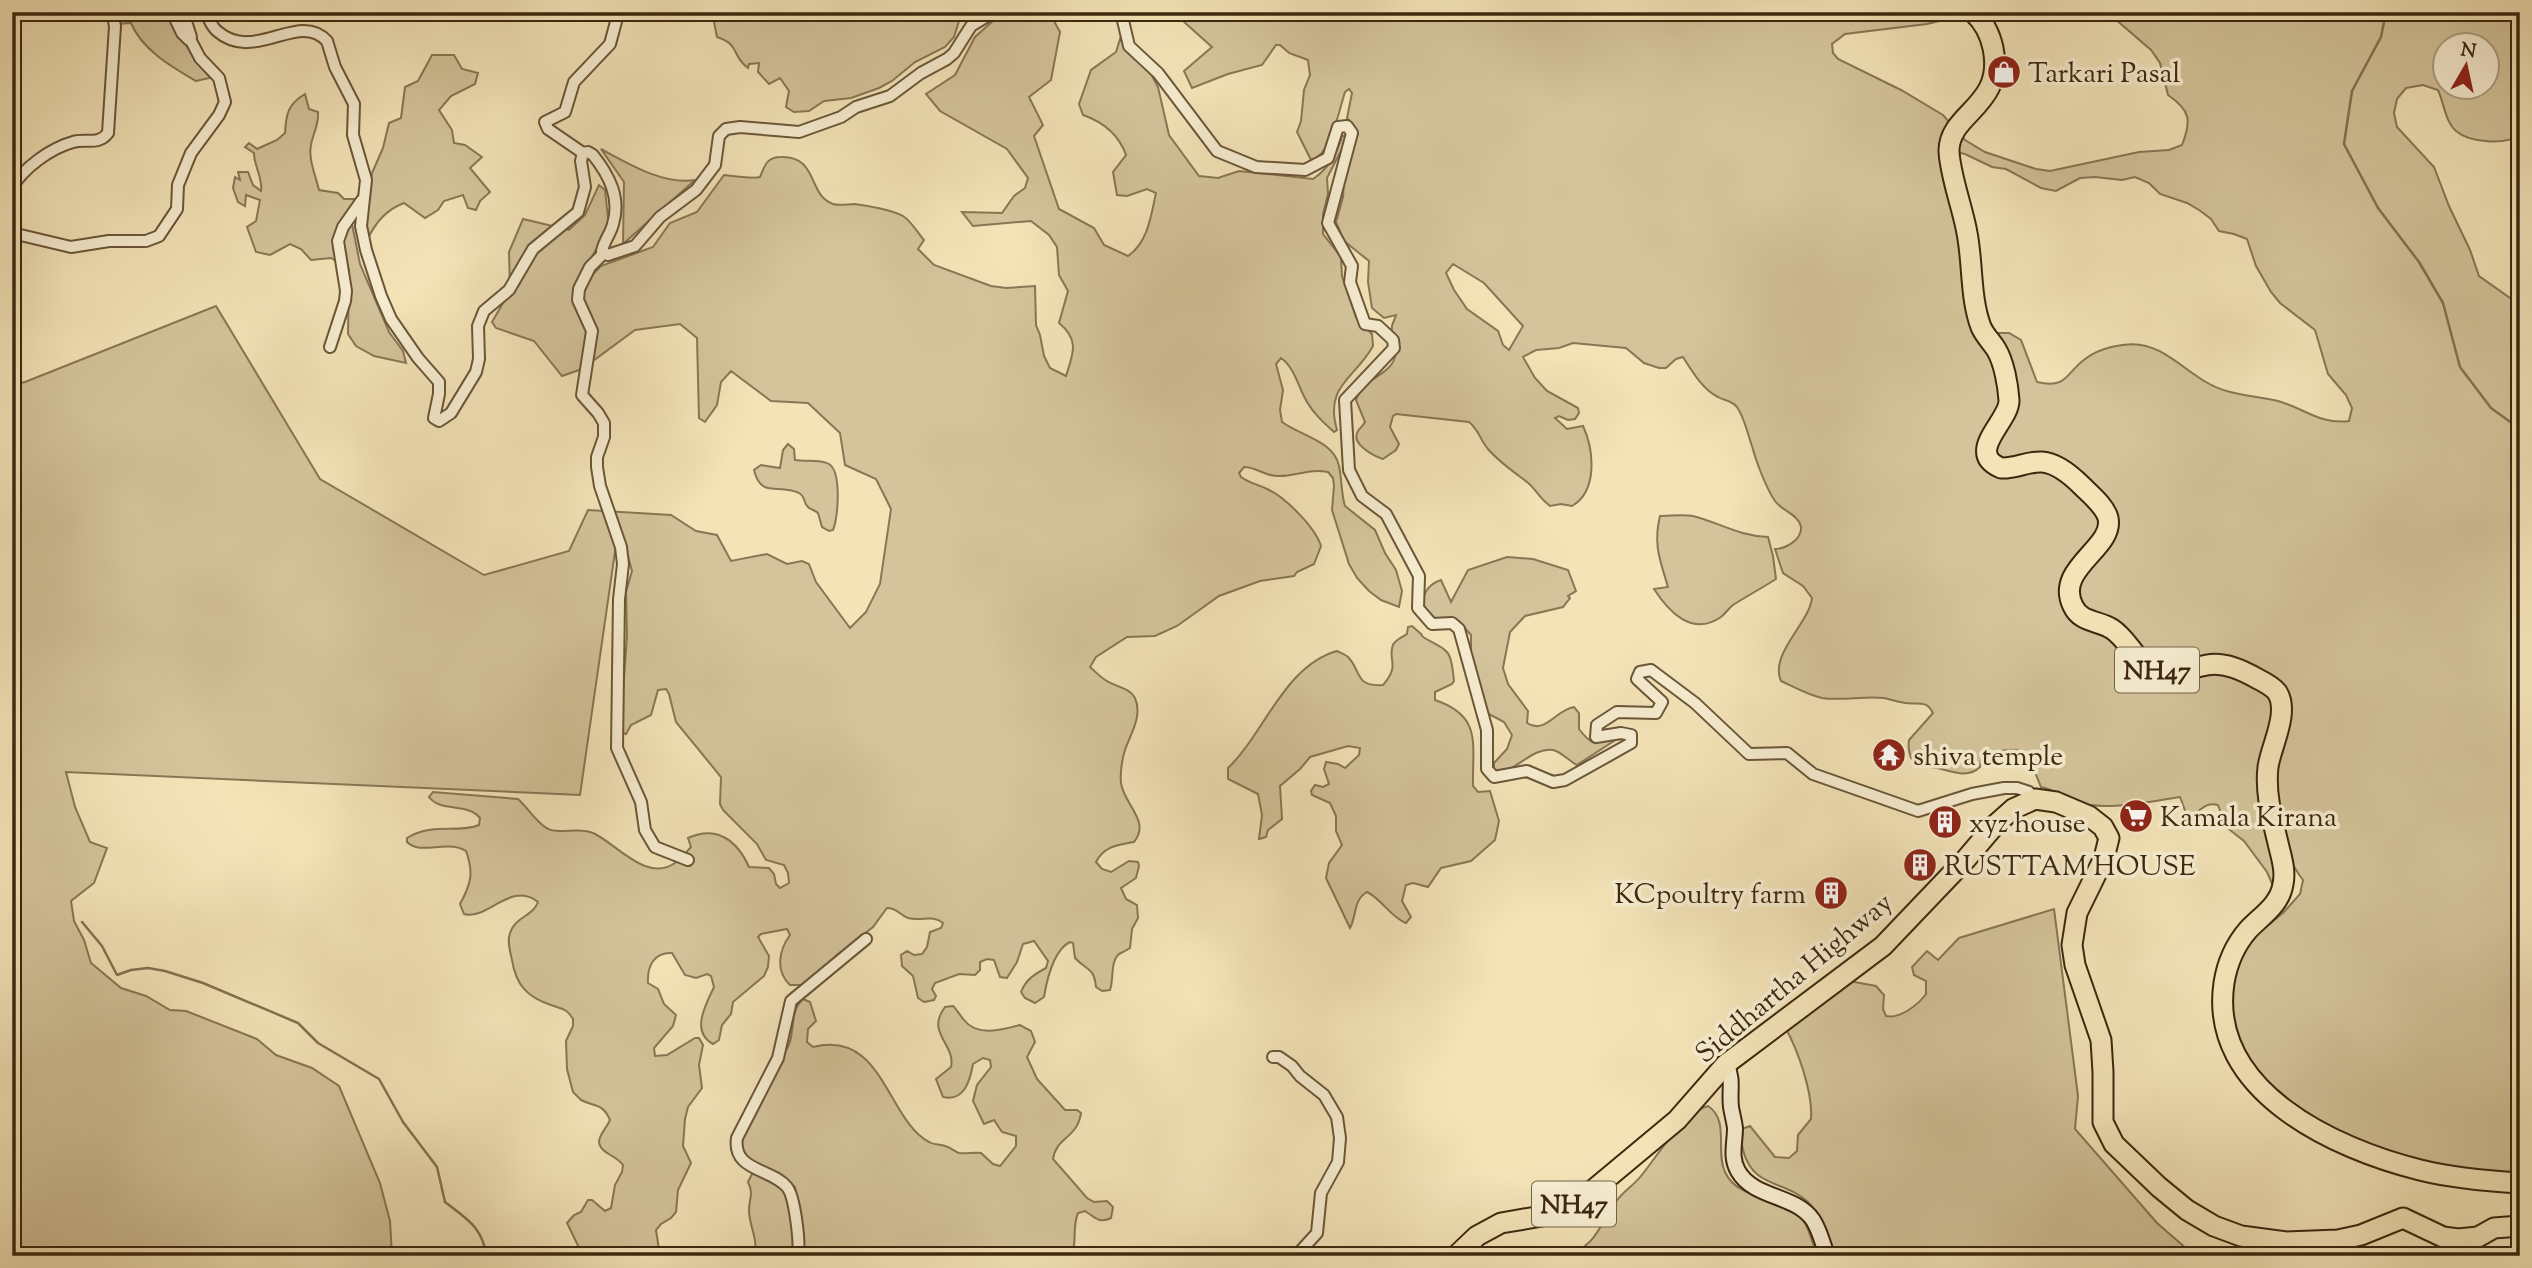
<svg xmlns="http://www.w3.org/2000/svg" width="2532" height="1268" font-family="'Sorts Mill Goudy',serif">
  <rect width="100%" height="100%" fill="#f3e4b8"/>
  <filter id="stains"><feTurbulence type="fractalNoise" baseFrequency=".00286" numOctaves="4"/><feColorMatrix values="0 0 0 0 .2 0 0 0 0 .09 0 0 0 0 .02 0 0 0 .5 -.17"/></filter>
  <radialGradient id="worn" r=".72"><stop offset=".6" stop-color="#630" stop-opacity="0"/><stop offset="1" stop-color="#630" stop-opacity=".3"/></radialGradient>
  <g fill="#d4c49b" stroke="#887654" stroke-width="2" fill-rule="evenodd">
    <path d="M 115,12 L 174,12 C 180,42 193,57 214,77 L 196,81 C 172,67 142,50 131,23 L 118,24 Z"/>
    <path d="M 712,12 L 972,12 L 959,21 L 954,37 L 945,47 L 915,62 L 892,81 L 879,88 L 851,98 L 824,101 L 809,111 L 794,112 L 786,107 L 789,91 L 780,78 L 769,84 L 758,72 L 759,63 L 749,64 L 748,68 C 731,56 741,45 717,37 Z"/>
    <path d="M 1003,12 L 1049,12 L 1060,32 L 1051,80 L 1029,97 L 1043,125 L 1034,136 L 1059,209 L 1094,228 L 1104,245 L 1128,256 C 1148,242 1151,216 1156,193 L 1147,189 L 1127,196 L 1117,195 L 1113,172 L 1126,155 C 1119,135 1103,122 1083,115 L 1079,104 L 1091,70 L 1116,52 L 1120,39 L 1151,74 L 1158,87 L 1169,135 L 1199,176 L 1218,178 L 1239,171 L 1313,179 C 1328,169 1337,154 1342,136 L 1345,136 L 1345,143 L 1327,178 L 1328,194 L 1323,214 L 1323,234 L 1341,257 L 1342,276 L 1356,317 L 1372,334 L 1373,346 C 1355,379 1324,385 1337,430 L 1334,432 C 1324,423 1314,414 1307,402 C 1298,387 1295,368 1281,358 L 1276,364 L 1283,390 L 1280,410 L 1282,422 C 1301,436 1334,441 1339,466 C 1342,479 1341,493 1345,506 L 1375,530 L 1385,553 L 1396,570 L 1402,591 L 1399,607 L 1381,600 L 1369,591 L 1357,578 L 1349,564 L 1332,510 L 1334,486 L 1333,478 L 1328,472 C 1309,468 1295,477 1277,476 C 1265,476 1256,467 1244,467 L 1239,473 L 1241,477 C 1249,483 1257,484 1267,489 C 1285,497 1315,527 1321,546 L 1314,564 L 1297,572 L 1294,576 L 1260,581 L 1219,596 L 1177,626 L 1155,636 L 1127,637 L 1096,657 L 1090,667 C 1096,672 1101,678 1107,681 C 1116,687 1130,688 1135,698 C 1143,716 1130,735 1125,750 C 1122,759 1120,774 1121,783 C 1124,805 1151,821 1134,842 C 1118,845 1104,846 1096,862 L 1102,869 L 1111,872 L 1129,861 L 1138,862 L 1139,866 L 1136,878 L 1121,888 L 1126,899 L 1137,905 L 1138,918 L 1132,929 L 1130,948 C 1127,950 1123,952 1119,954 C 1110,962 1114,979 1110,990 L 1102,991 L 1096,987 C 1094,967 1087,971 1075,958 L 1073,943 L 1070,942 C 1054,950 1047,979 1044,997 L 1035,1003 L 1025,998 L 1021,992 C 1026,979 1035,974 1046,968 L 1048,961 L 1034,941 L 1023,944 L 1017,962 L 1007,978 L 1000,977 L 994,960 L 987,959 L 980,962 L 980,970 L 975,975 L 959,974 L 935,983 L 932,989 L 936,996 L 934,1000 L 924,1002 L 918,998 L 913,976 L 902,966 L 901,955 L 907,951 L 914,955 L 922,954 L 927,947 L 930,932 L 941,928 L 943,923 C 932,914 921,922 908,918 C 899,915 898,908 887,908 L 873,927 L 837,955 L 808,985 L 790,985 C 775,971 779,950 790,935 L 787,929 L 761,934 L 758,937 L 769,956 L 768,967 L 764,976 L 733,1002 L 731,1014 L 722,1025 L 719,1040 L 713,1044 C 690,1032 706,1004 714,987 L 711,976 L 707,974 L 696,978 L 685,975 L 672,953 C 654,952 647,966 648,983 L 658,989 L 664,1004 L 676,1015 L 673,1026 L 654,1048 L 655,1056 L 667,1055 L 695,1038 L 699,1038 L 703,1045 L 699,1065 L 702,1088 L 688,1107 L 685,1119 L 683,1146 L 691,1163 L 678,1190 L 676,1212 L 671,1218 L 661,1224 L 656,1230 L 660,1256 L 583,1256 L 567,1223 L 574,1215 L 581,1212 L 588,1200 L 592,1200 L 605,1211 L 611,1208 L 615,1185 L 622,1172 L 623,1165 C 616,1155 599,1153 599,1141 C 600,1134 607,1127 610,1120 C 603,1103 594,1107 581,1100 L 573,1092 L 567,1069 L 566,1041 L 573,1026 L 573,1019 C 567,1008 561,1009 551,1005 C 527,997 516,985 512,960 C 510,951 507,941 510,933 C 515,917 533,916 538,902 C 511,880 487,921 464,914 L 460,904 C 471,884 474,873 466,851 C 446,839 421,856 407,842 L 407,838 C 432,822 458,834 479,825 L 480,818 C 467,802 441,813 429,797 L 433,792 L 518,799 C 527,807 535,820 545,827 C 557,836 578,826 593,833 C 616,843 646,883 675,863 C 681,859 686,852 691,847 L 688,838 C 716,825 737,840 749,867 L 769,868 L 774,874 L 776,884 L 780,888 L 789,883 L 788,873 L 784,865 L 766,860 L 757,844 L 723,810 L 720,804 L 721,777 L 676,722 L 669,694 L 666,689 L 658,690 L 651,715 L 631,725 L 626,734 L 620,732 L 627,636 L 626,592 L 632,571 L 619,524 L 580,795 L 66,772 L 75,807 L 90,842 L 107,848 L 94,883 L 71,901 L 74,921 L 84,940 L 91,963 L 121,988 L 146,996 L 170,1010 L 186,1011 L 257,1039 L 276,1055 L 312,1068 L 339,1086 L 380,1183 L 390,1221 L 392,1256 L 12,1256 L 12,385 L 25,382 L 216,306 L 320,479 L 484,575 L 569,551 L 588,510 L 671,515 L 696,531 L 717,535 L 731,561 L 767,554 L 787,564 L 802,561 L 809,564 L 816,582 L 850,628 L 866,612 L 880,584 L 891,509 L 876,479 L 845,465 L 840,433 L 808,403 L 771,401 L 731,371 L 721,382 L 717,405 L 705,422 L 699,418 L 697,338 L 680,324 L 635,330 L 582,369 L 562,376 L 534,341 L 496,328 L 492,322 L 510,291 L 509,252 L 523,219 L 569,230 L 585,215 L 599,185 L 605,190 L 609,227 L 574,288 L 579,298 L 588,279 L 601,266 L 653,247 L 670,223 L 697,212 L 724,175 C 732,176 754,179 760,177 C 765,165 767,157 781,157 C 819,156 807,195 833,204 C 840,206 848,204 855,204 C 869,206 891,209 903,216 C 911,221 918,233 924,240 L 918,249 L 934,265 L 991,286 L 1006,288 L 1035,286 L 1036,325 L 1040,335 L 1044,356 L 1050,368 L 1066,376 C 1073,354 1080,340 1059,323 L 1068,291 L 1059,275 L 1057,247 L 1049,235 L 1031,221 L 973,226 L 962,212 L 1002,213 L 1014,196 L 1025,188 L 1028,178 L 1007,149 L 940,111 L 926,94 L 955,75 L 975,37 Z"/>
    <path d="M 1173,12 L 2051,12 L 2046,15 L 2016,15 L 2002,21 L 1979,15 L 1956,17 L 1927,24 L 1845,34 L 1832,44 L 1833,53 L 1838,59 L 1901,90 L 1943,115 L 1965,140 L 1985,152 L 2036,169 L 2050,171 L 2139,152 L 2169,150 L 2182,145 C 2192,120 2190,110 2168,95 L 2160,63 L 2151,50 L 2107,12 L 2321,12 L 2327,16 L 2329,12 L 2520,12 L 2520,135 C 2505,145 2470,143 2456,131 C 2445,121 2444,103 2438,90 L 2423,85 L 2406,88 L 2397,99 L 2394,113 L 2397,127 L 2434,167 L 2449,206 L 2470,250 L 2479,276 L 2520,305 L 2520,1179 L 2492,1180 L 2341,1146 L 2247,1078 L 2223,1011 L 2242,947 L 2284,912 L 2300,894 L 2303,880 C 2289,862 2281,838 2265,823 L 2266,837 L 2279,882 L 2273,886 L 2267,872 L 2244,841 L 2226,827 L 2218,805 C 2206,802 2202,809 2193,815 L 2186,813 L 2180,797 C 2145,802 2105,812 2071,801 C 2059,797 2055,789 2041,787 C 2025,748 2028,745 1985,754 L 1981,760 L 1980,767 C 1968,779 1951,771 1937,768 C 1930,767 1920,767 1914,762 C 1909,757 1908,747 1909,740 L 1933,713 C 1926,699 1917,705 1905,703 C 1897,702 1890,699 1883,698 C 1863,696 1842,701 1822,698 C 1808,695 1794,687 1781,681 C 1769,654 1809,624 1812,598 L 1803,586 L 1783,573 L 1775,549 C 1785,549 1802,540 1801,527 C 1799,515 1781,510 1775,501 C 1766,488 1756,461 1752,446 C 1747,432 1745,419 1737,407 C 1731,400 1725,401 1718,397 C 1703,390 1692,371 1683,357 L 1676,359 L 1666,368 L 1659,368 L 1644,363 L 1626,348 L 1573,343 L 1559,348 L 1536,350 L 1523,357 L 1535,378 L 1547,391 L 1578,408 L 1579,413 L 1575,419 L 1568,420 L 1559,416 L 1555,418 L 1567,429 L 1583,426 C 1594,450 1598,491 1572,506 L 1561,504 L 1550,506 C 1538,497 1536,489 1527,482 C 1514,472 1499,462 1488,449 C 1480,440 1479,430 1469,422 L 1396,414 L 1393,416 L 1390,427 L 1399,444 L 1396,450 L 1383,459 C 1374,456 1350,444 1358,431 C 1360,428 1363,426 1365,422 L 1356,400 C 1363,379 1388,375 1394,360 C 1399,346 1390,335 1392,326 C 1393,322 1395,319 1396,315 L 1384,318 L 1372,308 L 1368,282 L 1369,261 L 1344,241 L 1336,222 L 1343,197 L 1344,181 L 1357,135 L 1355,127 L 1347,118 L 1352,93 L 1349,89 L 1345,92 C 1339,110 1331,156 1311,160 L 1297,132 L 1301,121 L 1304,90 L 1310,75 L 1308,60 L 1289,53 L 1280,45 L 1276,45 L 1262,65 L 1228,74 L 1192,88 L 1184,71 L 1212,47 ZM 2444,46 L 2486,46 L 2486,88 L 2444,88 ZM 1956,152 L 1965,154 L 1992,167 L 2006,169 L 2041,188 L 2056,191 L 2080,178 L 2095,177 L 2122,180 L 2135,177 L 2149,183 L 2160,194 L 2187,203 L 2199,210 L 2211,219 L 2219,231 L 2234,234 L 2247,239 L 2256,266 L 2271,292 L 2280,303 L 2315,330 L 2328,374 L 2346,395 L 2352,408 L 2349,421 C 2320,425 2304,408 2278,401 C 2253,395 2229,396 2206,382 C 2185,370 2166,349 2141,345 C 2125,342 2099,348 2085,359 C 2065,374 2067,389 2037,382 L 2021,340 L 2009,333 L 1992,333 L 1980,302 ZM 1453,264 L 1484,283 L 1523,326 L 1509,350 L 1503,345 L 1498,331 L 1467,309 L 1454,290 L 1446,273 Z"/>
    <path d="M 432,55 L 454,55 L 462,69 L 478,73 L 475,84 L 451,96 L 439,110 L 452,130 L 454,143 L 465,145 L 482,157 L 470,168 L 490,192 L 480,201 L 476,210 L 468,208 L 463,195 L 444,201 L 438,210 L 425,218 L 404,203 C 386,210 377,221 368,238 L 365,217 L 372,173 L 383,148 L 389,123 L 401,118 L 405,87 L 418,81 Z"/>
    <path d="M 305,94 L 309,109 L 318,112 C 319,125 313,133 311,145 C 308,159 316,177 319,190 L 338,193 L 344,199 L 355,199 L 358,209 L 352,224 L 360,264 L 389,332 L 403,351 L 406,363 L 374,356 L 356,346 L 348,334 L 349,269 L 331,258 L 311,260 L 301,249 L 290,244 L 270,255 L 256,252 L 247,227 L 256,221 L 260,200 L 246,195 L 245,206 L 238,202 L 233,188 L 235,177 L 240,180 L 238,172 L 248,172 L 253,185 L 261,191 C 263,178 254,166 254,153 L 245,147 L 249,143 L 257,149 L 277,140 L 285,133 C 286,114 288,104 305,94 Z"/>
    <path d="M 601,149 C 629,164 663,185 695,180 L 623,244 L 624,182 Z"/>
    <path d="M 788,444 L 794,449 L 795,460 C 805,462 820,459 829,464 C 842,472 838,519 833,530 L 829,531 L 822,527 L 818,513 C 815,510 811,510 808,507 C 803,503 806,497 799,493 C 779,483 761,499 754,470 L 761,465 L 780,468 L 783,450 Z"/>
    <path d="M 1660,516 C 1670,516 1684,514 1693,516 C 1720,523 1739,536 1768,537 L 1773,556 L 1776,579 C 1762,588 1747,596 1733,605 C 1728,609 1725,614 1721,617 C 1692,637 1669,612 1654,589 L 1668,587 C 1660,560 1653,544 1660,516 Z"/>
    <path d="M 1507,557 L 1533,559 L 1568,570 L 1576,591 L 1568,596 L 1570,598 L 1563,607 L 1525,616 L 1510,632 L 1503,668 L 1508,684 L 1528,711 L 1527,723 C 1545,735 1557,709 1574,707 L 1579,713 L 1579,729 C 1595,750 1596,740 1617,739 L 1577,765 C 1569,761 1560,751 1553,750 C 1529,747 1517,775 1494,770 L 1494,763 L 1507,749 L 1512,735 L 1504,722 L 1487,713 L 1471,658 L 1471,635 L 1463,626 L 1453,620 L 1434,618 L 1422,605 C 1423,592 1429,584 1441,580 L 1451,602 L 1468,570 Z"/>
    <path d="M 1412,626 L 1421,634 L 1423,637 C 1448,652 1451,647 1454,681 L 1452,684 L 1435,692 L 1435,700 C 1483,716 1472,745 1473,786 L 1478,792 L 1490,791 L 1499,821 L 1495,840 L 1471,861 L 1441,868 L 1428,887 L 1413,883 L 1406,885 L 1402,901 L 1411,917 L 1406,923 C 1390,917 1382,899 1367,892 C 1353,900 1357,915 1350,928 L 1326,878 L 1329,863 L 1342,845 L 1336,831 L 1336,816 L 1330,803 L 1312,795 L 1311,791 L 1315,785 L 1323,787 L 1329,784 L 1324,769 L 1326,762 L 1338,764 L 1345,768 L 1359,755 L 1360,748 L 1348,746 L 1310,757 L 1300,769 L 1280,786 L 1282,819 L 1268,830 L 1266,837 L 1259,839 L 1262,815 L 1258,794 L 1228,779 L 1228,768 C 1264,734 1284,666 1337,651 C 1341,653 1345,654 1348,657 C 1362,671 1354,687 1383,685 C 1401,665 1387,659 1393,645 C 1395,640 1403,637 1407,634 L 1408,627 Z"/>
    <path d="M 2054,909 L 2078,1096 L 2075,1129 L 2157,1223 L 2195,1256 L 1836,1256 C 1829,1238 1822,1216 1808,1202 C 1785,1180 1753,1189 1743,1150 C 1741,1142 1740,1136 1742,1129 L 1750,1126 L 1775,1157 L 1789,1158 L 1797,1151 L 1798,1135 L 1811,1119 C 1813,1093 1798,1050 1785,1027 L 1849,981 L 1876,986 L 1884,995 L 1883,1009 L 1886,1016 C 1900,1019 1918,1005 1926,994 L 1926,981 L 1914,975 L 1912,967 L 1927,951 L 1938,960 L 1959,938 Z"/>
    <path d="M 803,999 L 810,1002 L 816,1021 L 808,1029 L 807,1042 L 813,1047 C 883,1029 887,1120 929,1142 C 934,1145 940,1144 945,1146 C 950,1147 954,1151 959,1153 C 966,1154 974,1152 981,1153 L 993,1164 L 1000,1166 L 1016,1146 L 1016,1136 L 1002,1132 L 994,1120 L 984,1124 L 973,1101 L 977,1085 L 991,1067 L 990,1060 L 983,1058 L 973,1064 C 970,1081 964,1102 943,1097 L 936,1079 L 951,1067 C 956,1044 925,1033 945,1007 L 953,1006 C 957,1010 960,1015 964,1020 C 977,1037 1002,1030 1020,1025 L 1031,1031 L 1035,1042 L 1027,1057 L 1037,1079 L 1065,1110 L 1077,1110 L 1081,1113 C 1077,1139 1056,1137 1053,1159 L 1087,1198 L 1094,1202 L 1107,1201 L 1113,1207 L 1111,1218 C 1099,1224 1095,1217 1085,1211 L 1078,1213 C 1072,1227 1077,1242 1072,1256 L 754,1256 C 759,1239 749,1227 749,1210 C 749,1199 754,1194 748,1182 L 753,1172 L 785,1190 L 798,1243 L 804,1241 L 795,1187 C 784,1181 750,1165 744,1157 C 729,1138 772,1073 783,1054 C 798,1039 787,1013 803,999 Z"/>
    <path d="M 1708,1106 C 1730,1120 1715,1152 1725,1172 C 1739,1203 1785,1194 1803,1220 C 1810,1230 1813,1245 1817,1256 L 1564,1256 C 1599,1246 1599,1223 1618,1199 C 1625,1190 1634,1185 1641,1176 C 1657,1157 1683,1112 1708,1106 Z"/>
  </g>
  <g fill="none" stroke-linecap="round" stroke-linejoin="round">
    <g stroke="#857251" stroke-width="2.5">
      <polyline points="2386,12 2381,37 2352,91 2344,144 2378,208 2419,262 2443,303 2460,367 2491,408 2520,429"/>
      <path d="M 82,922 L 102,946 L 117,975 L 131,970 L 148,968 L 165,971 L 203,983 L 298,1023 L 318,1043 L 379,1079 L 403,1122 L 437,1167 L 445,1202 C 468,1220 481,1226 487,1256"/>
    </g>
    <g stroke="#6a5638" stroke-width="14">
      <g id="street">
        <polyline points="172,12 182,33 189,40 191,37 183,12"/>
        <path d="M 205,12 C 209,18 211,26 217,31 C 255,64 298,10 327,41 L 335,67 L 354,104 L 353,135 L 366,180 L 361,226 L 366,250 L 381,296 L 391,319 L 418,358 L 439,382 L 439,394 L 434,418 L 439,421 L 451,413 L 476,372 L 479,359 L 478,326 L 484,311 L 509,290 L 533,249 L 578,212 L 585,187 L 581,161 L 583,153 L 588,152 L 593,155 C 609,175 621,198 613,224 C 611,233 604,241 602,251 L 608,255 L 635,246 L 660,217 L 696,190 L 715,165 L 719,136 L 726,129 L 740,127 L 799,132 L 841,117 L 856,107 L 890,96 L 921,73 L 947,59 L 954,53 L 971,26 L 994,12"/>
        <polyline points="1121,12 1129,46 1158,73 1217,151 1256,167 1305,170 1328,158 1338,127 1347,126 1352,133 1328,223 1352,266 1350,282 1365,324 1378,326 1393,340 1394,348 1345,400 1349,470 1362,496 1386,514 1419,576 1418,608 1432,624 1452,623 1459,629 1487,730 1487,769 1494,777 1527,771 1553,782 1565,780 1631,743 1631,735 1621,733 1596,737 1597,725 1617,712 1656,713 1662,702 1637,679 1640,672 1651,670 1695,703 1749,754 1787,753 1813,774 1918,811 1972,794 2004,788 2017,788 2029,792 2035,799"/>
        <polyline points="583,153 548,129 545,122 565,112 574,82 610,44 617,18 621,12"/>
        <path d="M 12,188 C 23,168 51,148 73,142 C 86,138 98,146 108,133 L 115,26 L 112,12"/>
        <polyline points="12,233 71,247 109,241 146,241 159,236 177,209 178,185 191,153 219,115 225,102 219,78 200,58 190,39"/>
        <polyline points="604,253 590,267 579,289 578,300 592,331 582,395 598,413 604,423 604,437 597,457 597,467 600,486 621,547 623,564 619,599 617,748 641,802 645,830 655,847 688,860"/>
        <polyline points="330,347 345,301 346,291 338,241 343,227 362,200"/>
        <polyline points="1273,1057 1279,1057 1292,1066 1300,1076 1324,1095 1337,1117 1340,1138 1338,1162 1321,1193 1317,1233 1296,1256"/>
        <path d="M 798,1256 C 800,1242 795,1197 787,1187 C 771,1168 732,1171 737,1138 L 778,1058 L 791,1001 L 866,939"/>
      </g>
    </g>
    <g stroke="#3c270e" stroke-width="18">
      <path id="secondary" d="M 1726,1064 C 1734,1079 1729,1091 1731,1107 C 1732,1114 1734,1120 1735,1128 C 1735,1143 1730,1157 1738,1171 C 1754,1199 1795,1194 1813,1220 C 1820,1231 1823,1244 1827,1256"/>
    </g>
    <g stroke="#3c270e" stroke-width="23">
      <g id="highway">
        <path d="M 1973,12 C 1984,22 1990,34 1993,48 C 2005,106 1950,112 1949,150 C 1949,172 1963,209 1967,233 C 1973,263 1970,298 1981,327 C 1985,336 1991,341 1996,349 C 2004,362 2008,385 2009,400 C 2010,421 1964,452 2001,468 C 2015,469 2028,461 2042,462 C 2057,463 2071,475 2082,486 C 2090,494 2105,506 2108,518 C 2115,548 2054,568 2073,606 C 2081,623 2098,620 2112,629 C 2129,640 2135,662 2155,669 C 2173,676 2190,668 2207,665 C 2225,662 2242,670 2258,679 C 2264,682 2272,686 2277,692 C 2290,712 2271,746 2268,767 C 2265,793 2272,818 2278,843 C 2281,856 2286,870 2283,884 C 2280,905 2261,916 2248,930 C 2235,945 2227,964 2224,983 C 2208,1091 2335,1149 2420,1170 C 2452,1178 2486,1181 2520,1183"/>
        <polyline points="1456,1256 1477,1236 1501,1223 1548,1215 1581,1200 1677,1120 1726,1064 1883,946 1966,859 1995,825 2013,809 2035,799 2056,802 2089,816 2103,827 2109,838 2104,858 2077,913 2072,945 2075,965 2101,1040 2103,1072 2103,1122 2114,1144 2159,1187 2187,1210 2214,1226 2241,1236 2286,1242 2338,1240 2361,1235 2403,1218 2443,1237 2458,1239 2478,1237 2494,1228 2520,1226"/>
      </g>
    </g>
    <use href="#street" stroke="#f7edd1" stroke-width="10"/>
    <use href="#secondary" stroke="#f7edd1" stroke-width="14"/>
    <use href="#highway" stroke="#f3e4b8" stroke-width="19"/>
  </g>
  <defs>
    <g id="shop-disc" transform="scale(1.75)"><circle r="9.5" fill="#8f2418" stroke="#f7edd1"/><path d="M-5-2.5h2.3a2.7 3.5 0 0 1 5.4 0H5L5.5 6h-11ZM-1.5-2.5h3a1.5 2.3 0 0 0-3 0Z" fill="#fff"/></g>
    <g id="temple-disc" transform="scale(1.75)"><circle r="9.5" fill="#8f2418" stroke="#f7edd1"/><path d="M0-6L5-2H3V0L6.5 2.5H4V6H1.5V3h-3V6H-4V2.5H-6.5L-3 0V-2H-5Z" fill="#fff"/></g>
    <g id="supermarket-disc" transform="scale(1.75)"><circle r="9.5" fill="#8f2418" stroke="#f7edd1"/><path d="M-6-5.5h2.5l.6 2H6L4.5 2H-2.5L-4.4-4H-6ZM-1.5 3.2a1.3 1.3 0 1 0 .1 0ZM3 3.2a1.3 1.3 0 1 0 .1 0Z" fill="#fff"/></g>
    <g id="building-disc" transform="scale(1.75)"><circle r="9.5" fill="#8f2418" stroke="#f7edd1"/><path d="M-4-6H4V6H1V3H-1V6H-4ZM-2.5-4.3h1.7v1.8h-1.7ZM.8-4.3h1.7v1.8H.8ZM-2.5-1h1.7V.8h-1.7ZM.8-1h1.7V.8H.8Z" fill="#fff"/></g>
  </defs>
  <g fill-rule="evenodd">
    <use href="#shop-disc" x="2004" y="72"/>
    <use href="#temple-disc" x="1889" y="755"/>
    <use href="#supermarket-disc" x="2136" y="816"/>
    <use href="#building-disc" x="1945" y="822"/>
    <use href="#building-disc" x="1920" y="865"/>
    <use href="#building-disc" x="1831" y="893"/>
  </g>
  <g text-anchor="middle" stroke-width="7" stroke-linejoin="round" paint-order="stroke">
    <g fill="#f7edd1" stroke="#746248" stroke-width="2">
      <rect x="2115" y="647.5" width="84" height="45" rx="5"/>
      <rect x="1532" y="1181.5" width="84" height="45" rx="5"/>
    </g>
    <g font-size="26" font-weight="bold" fill="#3c270e">
      <text x="2157" y="679">NH47</text>
      <text x="1574" y="1213">NH47</text>
    </g>
    <g font-size="28" fill="#3c270e" stroke="#f7edd1" text-anchor="start">
      <text x="2028" y="82">Tarkari Pasal</text>
      <text x="1913" y="765">shiva temple</text>
      <text x="2160" y="826">Kamala Kirana</text>
      <text x="1969" y="832">xyz house</text>
      <text x="1944" y="875">RUSTTAM HOUSE</text>
      <text x="1806" y="903" text-anchor="end">KCpoultry farm</text>
    </g>
    <g font-size="28" fill="#3c270e" stroke="#f7edd1">
      <text transform="translate(1793 977) rotate(-40)" y="10">Siddhartha Highway</text>
    </g>
  </g>
  <rect width="2532" height="1268" fill="none" stroke="#f3e4b8" stroke-width="42"/>
  <rect x="14" y="14" width="2504" height="1240" fill="none" stroke="#3c270e" stroke-width="3.5"/>
  <rect x="21" y="21" width="2490" height="1226" fill="none" stroke="#3c270e" stroke-width="2"/>
  <g transform="translate(2466 66) rotate(9)"><circle r="33" fill="#f7edd1" stroke="#ac9e83" stroke-width="2"/>
  <path d="M0-5L12 26L0 18L-12 26Z" fill="#8f2418"/>
  <text y="-10" font-size="19" font-weight="bold" text-anchor="middle" fill="#3c270e">N</text>
  </g>
  <rect width="100%" height="100%" filter="url(#stains)"/>
  <rect width="100%" height="100%" fill="url(#worn)"/>
</svg>
